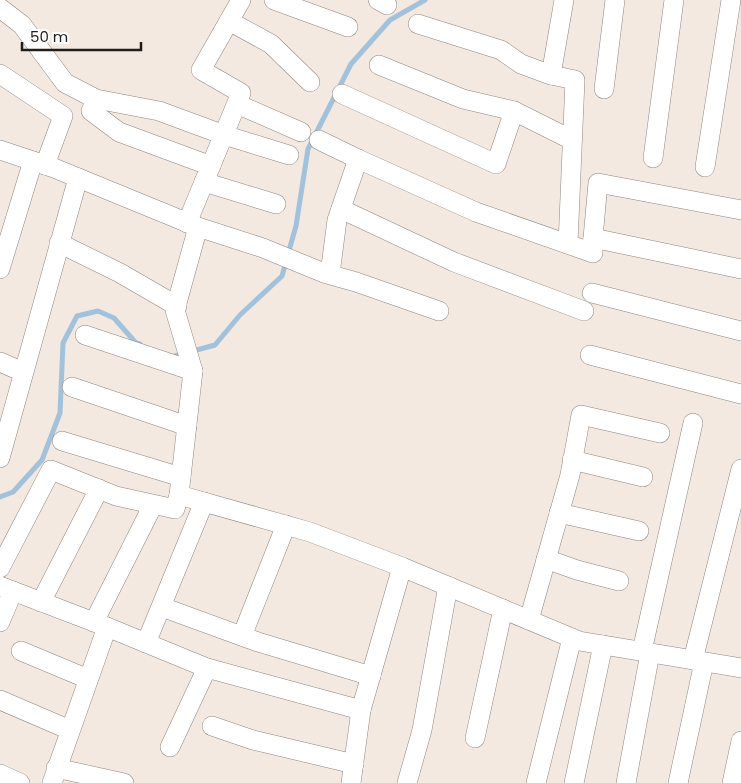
<svg xmlns="http://www.w3.org/2000/svg" width="741" height="783" font-family="Poppins,sans-serif">
  <rect width="100%" height="100%" fill="#f3e9e1"/>
  <g fill="none" stroke-linecap="round" stroke-linejoin="round">
    <g stroke="#a1c2da" stroke-width="5">
      <polyline points="288,254 296,226 308,149 351,64 390,20 425,0"/>
      <polyline points="171,357 215,345 240,315 282,276 286,262"/>
      <polyline points="0,497 13,492 42,460 60,413 63,343 77,316 98,311 114,318 136,343 140,344"/>
    </g>
    <g stroke="#8f867f" stroke-width="20">
      <g id="minor">
        <polyline points="274,0 348,27"/>
        <polyline points="378,0 387,5"/>
        <polyline points="0,8 22,25 65,83 96,99 159,111 224,135 289,155"/>
        <polyline points="229,21 271,44 310,82"/>
        <polyline points="418,24 501,50 521,64 551,75 575,80 568,244"/>
        <polyline points="379,65 463,99 514,111 572,140"/>
        <polyline points="0,74 63,116 45,165"/>
        <polyline points="551,75 564,0"/>
        <polyline points="604,89 615,0"/>
        <polyline points="342,94 496,164 514,111"/>
        <polyline points="96,99 91,111 119,132 211,166"/>
        <polyline points="237,104 301,132"/>
        <polyline points="319,140 358,159 476,212 593,253 593,238"/>
        <polyline points="0,150 54,168 198,227 263,248 324,273 356,282 439,311"/>
        <polyline points="653,158 674,0"/>
        <polyline points="705,167 731,0"/>
        <polyline points="204,182 276,204"/>
        <polyline points="341,209 454,262 584,311"/>
        <polyline points="741,210 598,183 593,238 741,269"/>
        <polyline points="187,223 241,93 201,70 241,0"/>
        <polyline points="59,243 120,273 177,306"/>
        <polyline points="0,269 33,161"/>
        <polyline points="330,274 337,220 358,159"/>
        <polyline points="592,293 741,331"/>
        <polyline points="85,335 193,371"/>
        <polyline points="590,355 741,394"/>
        <polyline points="0,362 23,372"/>
        <polyline points="72,387 187,426"/>
        <polyline points="62,441 181,477"/>
        <polyline points="0,458 78,178"/>
        <polyline points="572,460 643,477"/>
        <polyline points="179,495 310,532 402,567 579,641 741,668"/>
        <polyline points="559,513 639,531"/>
        <polyline points="546,559 577,570 619,581"/>
        <polyline points="0,568 51,470 116,496 175,509 179,495 193,371 175,310 198,227"/>
        <polyline points="0,586 107,627 52,783"/>
        <polyline points="41,602 99,489"/>
        <polyline points="162,607 258,642 371,676"/>
        <polyline points="529,620 570,475 581,415 660,433"/>
        <polyline points="0,622 13,591"/>
        <polyline points="94,622 153,505"/>
        <polyline points="107,627 207,668 361,710"/>
        <polyline points="242,636 286,525"/>
        <polyline points="146,643 204,502"/>
        <polyline points="21,651 88,679"/>
        <polyline points="642,651 693,423"/>
        <polyline points="693,660 741,469"/>
        <polyline points="0,700 70,730"/>
        <polyline points="212,726 253,740 354,764"/>
        <polyline points="475,738 503,609"/>
        <polyline points="170,747 207,668"/>
        <polyline points="56,768 124,783"/>
        <polyline points="0,774 20,783"/>
        <polyline points="351,783 361,710 402,567"/>
        <polyline points="407,783 422,730 448,586"/>
        <polyline points="536,783 572,638"/>
        <polyline points="574,783 603,645"/>
        <polyline points="626,783 650,653"/>
        <polyline points="678,783 704,662"/>
        <polyline points="732,783 741,741"/>
      </g>
    </g>
    <use href="#minor" stroke="#fff" stroke-width="19"/>
  </g>
  <path d="M22 42v8h119v-8" fill="none" stroke="#201d1a" stroke-width="2.5"/>
  <text x="30" y="42" font-size="15" fill="#201d1a" stroke="#ffffff" stroke-width="4" paint-order="stroke">50 m</text>
</svg>
